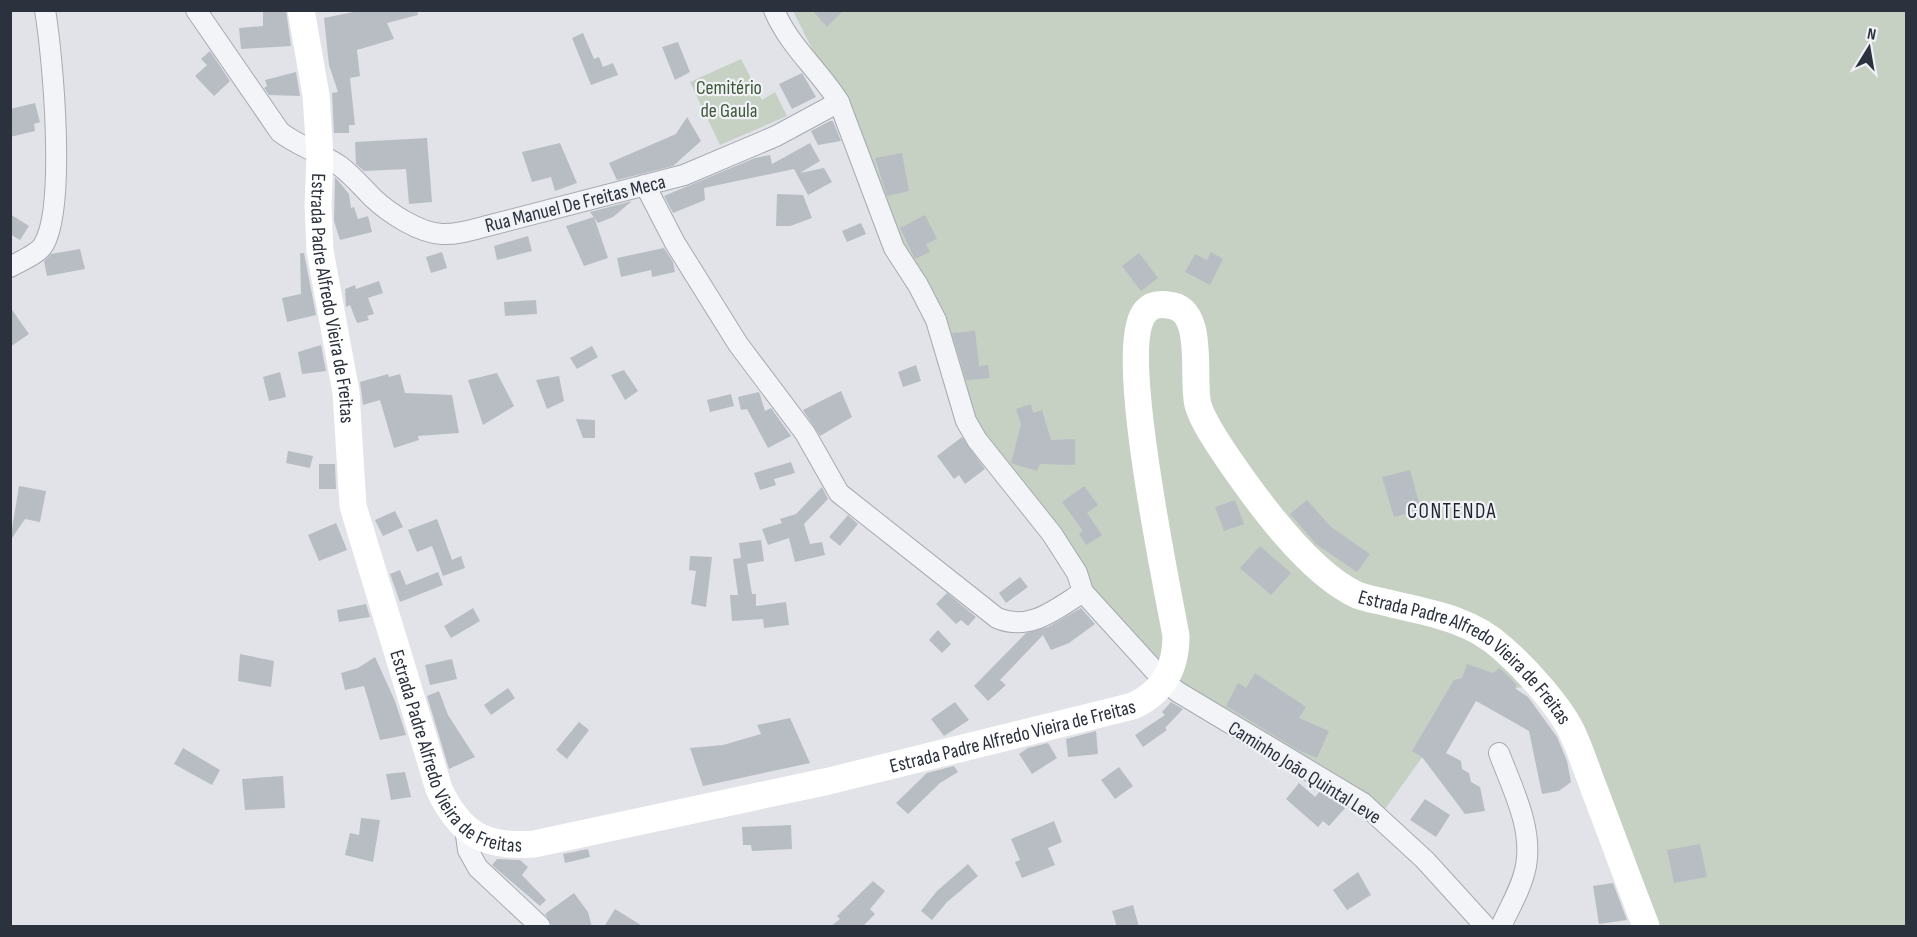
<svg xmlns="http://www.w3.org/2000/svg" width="1917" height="937" font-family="'Sofia Sans Condensed',sans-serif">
  <rect width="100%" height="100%" fill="#e1e3e8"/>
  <g fill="#c6d1c3">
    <polygon points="793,11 1906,11 1906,926 1646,926 1538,686 1469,692 1380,816 1164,681 977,440 839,102"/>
    <polygon points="741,59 762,100 775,92 787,116 720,145 690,82"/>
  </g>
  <g fill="#b8bdc4">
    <polygon points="263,10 286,10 291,46 241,49 239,28 263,26"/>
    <polygon points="363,10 417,10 418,15 387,23 394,39 357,50 360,76 350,78 355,125 349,125 349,133 334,133 332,93 338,92 329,65 324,18"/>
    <polygon points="812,10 844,10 827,27"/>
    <polygon points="583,33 594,59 599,57 603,67 613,63 618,75 591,85 572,38"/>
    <polygon points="678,42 690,72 675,80 662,47"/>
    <polygon points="210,51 230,81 214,96 195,76 207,65 201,59"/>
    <polygon points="296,72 300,96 269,95 264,88 267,86 265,80"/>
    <polygon points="802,73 816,97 792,109 779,84"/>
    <polygon points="35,103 40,122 34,124 35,131 10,137 10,109"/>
    <polygon points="687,117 701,141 673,166 617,180 609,163 676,134"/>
    <polygon points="830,121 833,121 841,141 818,145 811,131"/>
    <polygon points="427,138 432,202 409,204 406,169 364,171 356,164 355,142"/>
    <polygon points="560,143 577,183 555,191 551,177 532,182 522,152"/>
    <polygon points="810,143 820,161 800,173 824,168 832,182 808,195 794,169 704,188 705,200 673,213 664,196 755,158 770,155 772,164"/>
    <polygon points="902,153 909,191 887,196 875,158"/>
    <polygon points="335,177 349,194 351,208 354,207 358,219 368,216 372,232 340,240 334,221"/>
    <polygon points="777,194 803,195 812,218 790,226 776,226"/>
    <polygon points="632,201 613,217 598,223 590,212"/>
    <polygon points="10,214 29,226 20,240 10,234"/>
    <polygon points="925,215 937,239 926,244 930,252 915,259 900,228"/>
    <polygon points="594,217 608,258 584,266 566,226"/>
    <polygon points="861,223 866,234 847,242 842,231"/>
    <polygon points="528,236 532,251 497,260 494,246"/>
    <polygon points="664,248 673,262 675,272 652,277 651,270 621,277 617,258"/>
    <polygon points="80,249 85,269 47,276 44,261 51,254"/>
    <polygon points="442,252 447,268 431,273 426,257"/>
    <polygon points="1211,252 1223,259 1210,285 1185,272 1195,254 1207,260"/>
    <polygon points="300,253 304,253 316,315 287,322 282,298 301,294"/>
    <polygon points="1139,253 1158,278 1141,291 1122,266"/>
    <polygon points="379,281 383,293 368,298 374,314 367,316 369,320 357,323 350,305 346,307 345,289 355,285 356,289"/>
    <polygon points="536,300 537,314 505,316 504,302"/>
    <polygon points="10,307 29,334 10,347"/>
    <polygon points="975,331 979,366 988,365 990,378 966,380 952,333"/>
    <polygon points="321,345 326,371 302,374 298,352"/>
    <polygon points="592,346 598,357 577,369 570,358"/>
    <polygon points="916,365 921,381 903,387 898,372"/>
    <polygon points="624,370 638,391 625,400 611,375"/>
    <polygon points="280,372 286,397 269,401 263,377"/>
    <polygon points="497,373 514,406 483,425 468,380"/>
    <polygon points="388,374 389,377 400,374 405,393 452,395 459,433 418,436 419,440 394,448 380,400 363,405 360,382"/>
    <polygon points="559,376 564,401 547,409 536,380"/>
    <polygon points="841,391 852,417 820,436 803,410"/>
    <polygon points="759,392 765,411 771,408 791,436 768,448 747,409 741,410 738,397"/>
    <polygon points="731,394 734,406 710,412 707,400"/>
    <polygon points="1031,404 1033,413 1042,410 1051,440 1075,439 1075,465 1040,464 1037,471 1011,463 1021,424 1016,409"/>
    <polygon points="576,419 595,420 595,438 583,438"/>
    <polygon points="962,437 985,469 965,484 959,475 954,479 937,456"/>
    <polygon points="288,451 313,456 310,468 286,463"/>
    <polygon points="791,462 795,473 774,479 776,485 760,490 754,473"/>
    <polygon points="319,464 335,464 336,489 319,489"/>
    <polygon points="1410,470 1421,510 1394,517 1382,477"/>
    <polygon points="19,486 46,491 40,522 25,519 10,541"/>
    <polygon points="1084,486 1098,505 1087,513 1102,535 1086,545 1079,534 1083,531 1062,502"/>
    <polygon points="822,487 828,499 804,524 810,544 822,542 825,555 795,562 789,538 768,545 762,529 782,523 780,519 796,514"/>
    <polygon points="1235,500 1244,524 1224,531 1215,507"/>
    <polygon points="1307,500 1331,527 1370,554 1357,572 1316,544 1290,514"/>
    <polygon points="395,511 403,527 383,536 375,520"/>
    <polygon points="848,515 858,524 840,546 829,537"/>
    <polygon points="437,519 452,560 461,556 465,568 443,576 432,546 417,552 408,530"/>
    <polygon points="336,523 347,550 319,561 308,535"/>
    <polygon points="761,540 764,561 747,564 752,594 756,594 756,606 786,602 789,625 764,628 763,619 732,621 730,595 738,595 733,559 741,558 739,543"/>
    <polygon points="1260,546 1291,573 1271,595 1240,568"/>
    <polygon points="690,556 712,557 706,607 691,604 696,571 689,570"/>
    <polygon points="400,570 406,585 438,572 443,585 400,602 390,574"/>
    <polygon points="1020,577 1028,587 1006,603 999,593"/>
    <polygon points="947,593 976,617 968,626 961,620 956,624 936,604"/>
    <polygon points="366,604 370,617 339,622 337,610"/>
    <polygon points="473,608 480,621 451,638 444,626"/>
    <polygon points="1081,608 1095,624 1069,643 1051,650 1043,635 1000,680 1006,685 988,701 974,686 1026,633 1048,627"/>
    <polygon points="938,630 951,644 942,653 929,640"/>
    <polygon points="240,654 274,661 271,687 238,681"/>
    <polygon points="375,657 395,701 406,735 380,740 364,686 345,690 341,673 358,668"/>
    <polygon points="452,659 457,679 430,685 425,665"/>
    <polygon points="1467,664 1493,673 1500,668 1516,684 1516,689 1528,697 1557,737 1567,761 1571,782 1559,791 1542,794 1529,731 1476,701 1446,753 1461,761 1462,769 1469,773 1471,782 1480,787 1485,811 1465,814 1422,757 1412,751 1454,680 1462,678"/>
    <polygon points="1255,673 1306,707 1299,718 1329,731 1317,758 1298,750 1226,706 1238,683 1246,688"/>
    <polygon points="508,688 515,698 491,715 484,705"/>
    <polygon points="439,691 448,715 475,757 449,769 427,696"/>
    <polygon points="955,702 969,720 944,736 931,719"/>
    <polygon points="1171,702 1183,709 1165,728 1167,730 1143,747 1135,735 1165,715 1162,712"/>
    <polygon points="790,718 810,763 703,786 690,748 723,745 761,734 757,725"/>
    <polygon points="579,722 589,730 567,759 556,750"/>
    <polygon points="1096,731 1098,754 1068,757 1066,739"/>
    <polygon points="1048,743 1057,758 1032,774 1019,754 1028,748"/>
    <polygon points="183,748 220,770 212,785 174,764"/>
    <polygon points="954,766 958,772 940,783 908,814 896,803 927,773"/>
    <polygon points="1119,767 1133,786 1115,799 1101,780"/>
    <polygon points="405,772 411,797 391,800 386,774"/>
    <polygon points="283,776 285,808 245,810 242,779"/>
    <polygon points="1299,783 1315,797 1320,791 1346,807 1329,826 1323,821 1318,827 1286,799"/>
    <polygon points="1425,799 1450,815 1436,837 1410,820"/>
    <polygon points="361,818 380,820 373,862 345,855 350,833 359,835"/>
    <polygon points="1054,821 1062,842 1048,848 1055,865 1022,878 1015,862 1020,860 1011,839"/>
    <polygon points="791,825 792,849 752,851 751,845 743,845 742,827"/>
    <polygon points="1700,844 1707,877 1674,883 1667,850"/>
    <polygon points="588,849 590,857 565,863 563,854"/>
    <polygon points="497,859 520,860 528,867 522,875 546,900 540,906 492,865"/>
    <polygon points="968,864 978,876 947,902 932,920 921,911 937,891"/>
    <polygon points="1358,872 1371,895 1347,910 1333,890"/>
    <polygon points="873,881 885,891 870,909 875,914 862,927 830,927 840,919 837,916"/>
    <polygon points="1613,883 1627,920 1599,924 1593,886"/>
    <polygon points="574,893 588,912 592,927 553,927 545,914"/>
    <polygon points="1133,905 1139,927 1117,927 1112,911"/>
    <polygon points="615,909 644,927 604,927"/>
  </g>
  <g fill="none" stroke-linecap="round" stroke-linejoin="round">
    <g stroke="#a7aab2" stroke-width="22">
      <g id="minor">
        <path d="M 196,10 L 280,132 C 298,146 321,153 340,166 C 352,175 362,187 373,198 C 389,213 419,233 442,234 C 458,235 475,229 491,225 L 684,175 L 776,136 L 839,102"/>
        <path d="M 774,10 C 789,46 819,70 839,102 L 894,248 L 918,285 L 936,320 L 966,421 L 977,440 L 1052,534 L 1077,573 L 1083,592 L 1164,681 L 1178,692 L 1363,803 L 1425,860 L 1485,926"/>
        <path d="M 645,185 L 675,243 L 738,344 L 805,433 L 839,493 L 997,618 C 1030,632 1056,609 1083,592"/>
        <path d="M 10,267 C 20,261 39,254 44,244 C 66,205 53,58 45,10"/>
        <path d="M 1499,753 C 1512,788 1533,827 1526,866 C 1522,887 1510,907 1501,926"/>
        <polyline points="465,828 468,850 478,868 540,926"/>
      </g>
    </g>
    <use href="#minor" stroke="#f3f4f7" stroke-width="20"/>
    <path stroke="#fff" stroke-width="27" id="s1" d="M 301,10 L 316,95 L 320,156 L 318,205 L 320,251 L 346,392 L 353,506 L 439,789 C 460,834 485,848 534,844 L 829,781 L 1133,706 C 1163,692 1176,669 1176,636 C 1167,585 1115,343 1146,311 C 1151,305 1160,304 1168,305 C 1207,308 1191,378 1198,405 C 1203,422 1217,442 1227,457 C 1257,501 1309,573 1357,595 C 1368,599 1381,601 1392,604 C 1431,613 1472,620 1502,648 C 1525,668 1558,704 1571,730 C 1580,748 1586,768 1593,786 C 1611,833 1628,880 1646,926"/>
  </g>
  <g text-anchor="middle" stroke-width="4.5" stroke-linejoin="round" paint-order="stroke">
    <g font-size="20" fill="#3f5839" stroke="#f0f2f6">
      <text x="729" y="94">Cemitério<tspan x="729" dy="23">de Gaula</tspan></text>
    </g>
    <g font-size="20" fill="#2b323e" stroke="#f0f2f6">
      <text transform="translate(575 203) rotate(-14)" y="7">Rua Manuel De Freitas Meca</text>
      <text dy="7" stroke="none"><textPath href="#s1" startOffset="291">Estrada Padre Alfredo Vieira de Freitas</textPath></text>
      <text dy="7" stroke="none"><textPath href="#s1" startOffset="2464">Estrada Padre Alfredo Vieira de Freitas</textPath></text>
      <text dy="7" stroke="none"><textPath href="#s1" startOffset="1406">Estrada Padre Alfredo Vieira de Freitas</textPath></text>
      <text dy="7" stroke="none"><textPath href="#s1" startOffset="777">Estrada Padre Alfredo Vieira de Freitas</textPath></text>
      <text transform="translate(1305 772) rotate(32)" y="7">Caminho João Quintal Leve</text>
    </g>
    <g font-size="21" letter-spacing="1.5" fill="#1d232f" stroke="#f0f2f6">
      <text x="1452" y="518">CONTENDA</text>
    </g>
  </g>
  <rect width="1917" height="937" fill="none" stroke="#2b323e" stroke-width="24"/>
  <g transform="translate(1869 48) rotate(11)" stroke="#f0f2f6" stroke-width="4.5" paint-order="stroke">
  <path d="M0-4.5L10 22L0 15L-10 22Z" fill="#2b323e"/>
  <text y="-9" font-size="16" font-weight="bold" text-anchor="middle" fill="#2b323e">N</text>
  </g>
</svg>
